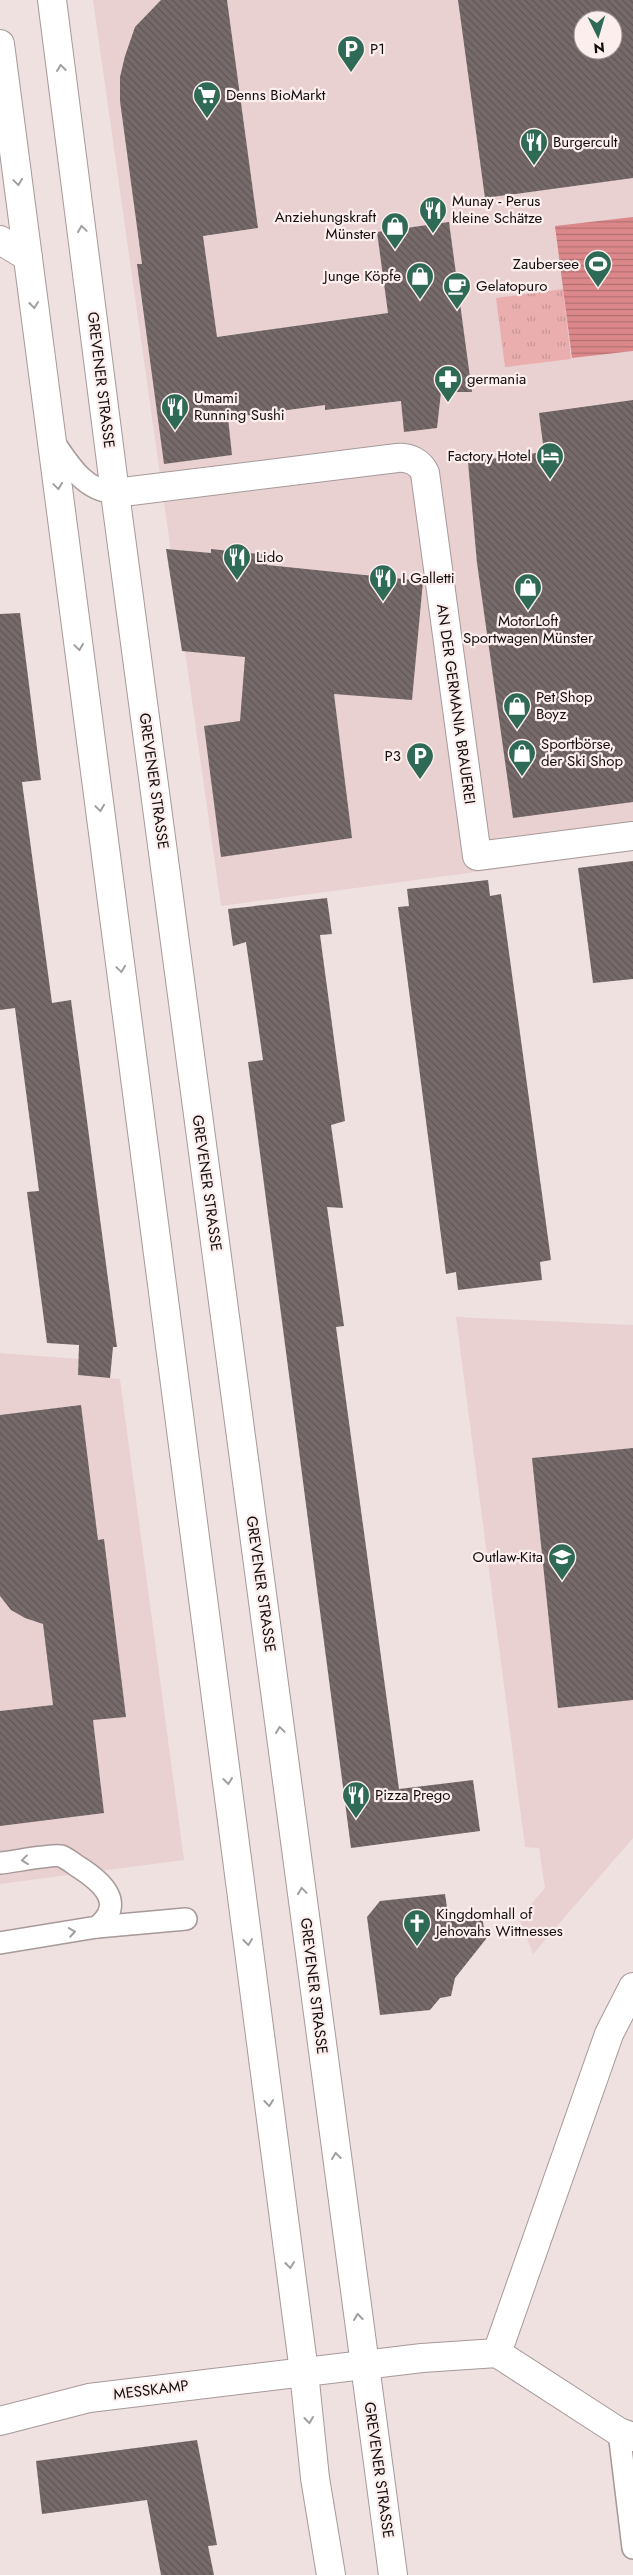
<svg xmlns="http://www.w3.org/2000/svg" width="633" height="2575" font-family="Jost,sans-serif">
  <defs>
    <pattern id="park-tufts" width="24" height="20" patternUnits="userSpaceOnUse" patternTransform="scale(1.25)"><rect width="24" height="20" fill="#eaaeaf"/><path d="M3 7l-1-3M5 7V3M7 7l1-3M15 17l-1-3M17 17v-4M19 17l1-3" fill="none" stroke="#c89495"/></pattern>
    <pattern id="water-rules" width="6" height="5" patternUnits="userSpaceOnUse" patternTransform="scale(1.25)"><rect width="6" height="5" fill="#dc888b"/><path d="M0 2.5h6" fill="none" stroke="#b16e70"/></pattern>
    <pattern id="building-back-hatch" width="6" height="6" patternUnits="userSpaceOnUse" patternTransform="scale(1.25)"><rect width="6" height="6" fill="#776a6a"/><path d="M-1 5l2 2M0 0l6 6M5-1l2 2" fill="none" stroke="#605656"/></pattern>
  </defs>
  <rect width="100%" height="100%" fill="#efe1e0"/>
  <g fill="#e9d1d1" fill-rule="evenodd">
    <path d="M 93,0 L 633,0 L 633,851 L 221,906 ZM 583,20 L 613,20 L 613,50 L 583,50 Z"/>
    <polygon points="456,1317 633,1325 633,1838 533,1954 519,1918 545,1888 539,1848 525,1847"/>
    <polygon points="0,1353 79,1359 78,1375 120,1379 184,1860 0,1884"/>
  </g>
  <polygon fill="url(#park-tufts)" points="563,289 571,359 505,367 496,298"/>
  <polygon fill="url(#water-rules)" points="633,217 633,351 572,358 555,226"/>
  <g fill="url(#building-back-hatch)" fill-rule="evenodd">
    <polygon points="161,0 227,0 258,228 203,236 217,337 388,313 377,232 449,222 472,392 441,392 437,428 404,432 401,401 325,410 325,405 228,418 232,455 164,464 137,264 142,264 120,101 120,77 125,56 135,27"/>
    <path d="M 458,0 L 633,0 L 633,178 L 485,198 ZM 583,20 L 613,20 L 613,50 L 583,50 Z"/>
    <polygon points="633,400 633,802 513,818 477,563 468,462 544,452 539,413"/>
    <polygon points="166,549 211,553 211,549 268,555 267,565 423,581 412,700 334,694 352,838 221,857 204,726 240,721 245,657 182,651"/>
    <polygon points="20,613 41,780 22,782 52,1003 71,1000 117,1347 113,1347 110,1378 78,1375 79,1345 47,1343 27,1192 39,1191 15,1008 0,1010 0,614"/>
    <polygon points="633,861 633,979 593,983 578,868"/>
    <polygon points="488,880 490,896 501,894 551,1260 540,1262 542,1280 458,1290 456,1272 446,1274 398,907 409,906 407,889"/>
    <polygon points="327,898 332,934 320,935 345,1121 331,1125 343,1208 327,1207 344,1326 336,1327 399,1789 473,1780 480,1831 351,1848 248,1062 263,1060 246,942 233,946 228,909"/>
    <polygon points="81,1405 98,1540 104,1539 126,1717 93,1720 104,1813 0,1826 0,1711 53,1705 43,1624 25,1618 11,1610 0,1596 0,1415"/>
    <polygon points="633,1448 633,1700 558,1708 532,1458"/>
    <polygon points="445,1894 449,1921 482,1917 486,1939 455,1978 451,1996 440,1998 430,2010 380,2015 367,1917 380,1901"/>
    <polygon points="197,2440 217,2545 208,2546 214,2575 161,2575 147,2500 42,2514 36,2461"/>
  </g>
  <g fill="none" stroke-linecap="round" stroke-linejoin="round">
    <g stroke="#a79999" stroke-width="24">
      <g id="lane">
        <path d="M 51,438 C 68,462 82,490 115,493"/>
        <path d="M 0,1863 C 12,1862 52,1854 61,1856 C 66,1858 73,1863 77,1866 C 101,1881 127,1903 97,1927 L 0,1943"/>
        <polyline points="97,1927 186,1919"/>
        <polyline points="619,2432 633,2548"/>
      </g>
    </g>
    <g stroke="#a79999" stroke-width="30">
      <g id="street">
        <polyline points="0,240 28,257"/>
        <path d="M 115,493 L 397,458 C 409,457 420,462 425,473 L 477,856 L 633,836"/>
        <polyline points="497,2353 609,2034 633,1987"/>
        <polyline points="0,2421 89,2398 422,2358 497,2353 619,2432 633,2437"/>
      </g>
    </g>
    <g stroke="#a79999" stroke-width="30">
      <g id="secondary">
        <polyline points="52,0 115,493 393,2575"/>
        <polyline points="0,44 304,2372 315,2478 331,2575"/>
      </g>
    </g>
    <use href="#lane" stroke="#fff" stroke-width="21"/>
    <use href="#street" stroke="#fff" stroke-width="28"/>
    <use href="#secondary" stroke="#fff" stroke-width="28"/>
  </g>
  <defs><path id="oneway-chevron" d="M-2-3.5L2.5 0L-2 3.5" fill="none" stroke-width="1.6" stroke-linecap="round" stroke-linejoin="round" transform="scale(1.25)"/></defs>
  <g stroke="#a09f9f">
    <use href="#oneway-chevron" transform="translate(61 68) rotate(-97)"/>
    <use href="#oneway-chevron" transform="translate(18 182) rotate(82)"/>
    <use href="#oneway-chevron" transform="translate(82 229) rotate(-98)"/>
    <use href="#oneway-chevron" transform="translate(34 305) rotate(83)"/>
    <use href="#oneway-chevron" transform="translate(58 486) rotate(82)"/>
    <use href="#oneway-chevron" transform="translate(79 647) rotate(82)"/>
    <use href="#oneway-chevron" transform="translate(100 808) rotate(82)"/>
    <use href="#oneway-chevron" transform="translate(121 969) rotate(82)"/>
    <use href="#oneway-chevron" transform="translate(280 1730) rotate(-98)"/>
    <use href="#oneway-chevron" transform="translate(228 1781) rotate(83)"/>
    <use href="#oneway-chevron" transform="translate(25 1860) rotate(173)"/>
    <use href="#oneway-chevron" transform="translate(302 1891) rotate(-98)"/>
    <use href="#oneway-chevron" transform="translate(72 1932) rotate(-9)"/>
    <use href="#oneway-chevron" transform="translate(248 1942) rotate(83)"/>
    <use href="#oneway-chevron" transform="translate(269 2103) rotate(83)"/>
    <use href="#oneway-chevron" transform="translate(336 2156) rotate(-97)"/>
    <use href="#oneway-chevron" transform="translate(290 2265) rotate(83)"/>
    <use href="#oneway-chevron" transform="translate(358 2317) rotate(-97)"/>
    <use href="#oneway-chevron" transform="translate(309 2420) rotate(84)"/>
  </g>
  <defs>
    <g id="parking-pin" transform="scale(1.4375)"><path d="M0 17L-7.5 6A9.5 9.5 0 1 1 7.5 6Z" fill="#2e6a55" stroke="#fdeeee"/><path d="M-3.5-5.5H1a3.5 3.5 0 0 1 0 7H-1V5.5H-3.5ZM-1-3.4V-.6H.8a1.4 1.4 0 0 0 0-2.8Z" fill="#fff"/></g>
    <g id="supermarket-pin" transform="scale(1.4375)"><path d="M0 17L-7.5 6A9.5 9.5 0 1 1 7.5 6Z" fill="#2e6a55" stroke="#fdeeee"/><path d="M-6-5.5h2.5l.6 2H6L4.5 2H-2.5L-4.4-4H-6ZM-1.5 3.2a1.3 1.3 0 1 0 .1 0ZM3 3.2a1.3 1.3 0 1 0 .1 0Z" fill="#fff"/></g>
    <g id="restaurant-pin" transform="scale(1.4375)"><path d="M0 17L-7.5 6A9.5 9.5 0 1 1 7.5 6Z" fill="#2e6a55" stroke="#fdeeee"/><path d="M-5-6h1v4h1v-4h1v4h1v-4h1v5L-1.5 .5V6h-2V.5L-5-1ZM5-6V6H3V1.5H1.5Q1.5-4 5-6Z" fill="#fff"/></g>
    <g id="shop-pin" transform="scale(1.4375)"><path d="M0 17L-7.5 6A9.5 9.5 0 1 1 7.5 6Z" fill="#2e6a55" stroke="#fdeeee"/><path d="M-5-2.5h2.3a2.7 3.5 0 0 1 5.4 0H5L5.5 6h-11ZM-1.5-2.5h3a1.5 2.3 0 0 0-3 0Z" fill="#fff"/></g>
    <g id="stadium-pin" transform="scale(1.4375)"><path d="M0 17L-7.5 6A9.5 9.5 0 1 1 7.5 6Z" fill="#2e6a55" stroke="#fdeeee"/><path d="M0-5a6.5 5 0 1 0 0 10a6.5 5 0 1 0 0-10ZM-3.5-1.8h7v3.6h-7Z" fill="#fff"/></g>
    <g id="cafe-pin" transform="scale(1.4375)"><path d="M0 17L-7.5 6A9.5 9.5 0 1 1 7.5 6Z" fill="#2e6a55" stroke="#fdeeee"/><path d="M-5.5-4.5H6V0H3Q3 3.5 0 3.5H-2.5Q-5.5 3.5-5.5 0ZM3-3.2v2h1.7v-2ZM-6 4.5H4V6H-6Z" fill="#fff"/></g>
    <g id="pharmacy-pin" transform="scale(1.4375)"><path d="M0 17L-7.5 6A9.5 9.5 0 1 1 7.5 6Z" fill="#2e6a55" stroke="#fdeeee"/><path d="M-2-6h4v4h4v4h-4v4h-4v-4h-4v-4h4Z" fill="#fff"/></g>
    <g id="hotel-pin" transform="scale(1.4375)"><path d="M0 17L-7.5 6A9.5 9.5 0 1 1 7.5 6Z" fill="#2e6a55" stroke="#fdeeee"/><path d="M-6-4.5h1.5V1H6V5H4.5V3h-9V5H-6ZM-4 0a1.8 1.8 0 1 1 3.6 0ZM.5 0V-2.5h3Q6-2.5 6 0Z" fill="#fff"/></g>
    <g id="school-pin" transform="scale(1.4375)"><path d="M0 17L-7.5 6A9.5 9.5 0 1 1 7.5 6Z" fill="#2e6a55" stroke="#fdeeee"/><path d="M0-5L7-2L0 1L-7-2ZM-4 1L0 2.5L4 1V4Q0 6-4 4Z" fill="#fff"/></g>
    <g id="church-pin" transform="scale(1.4375)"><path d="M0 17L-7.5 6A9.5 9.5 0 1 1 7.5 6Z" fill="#2e6a55" stroke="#fdeeee"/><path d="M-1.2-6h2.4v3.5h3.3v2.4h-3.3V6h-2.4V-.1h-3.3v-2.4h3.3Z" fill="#fff"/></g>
  </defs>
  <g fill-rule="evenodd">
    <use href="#parking-pin" x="351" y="49"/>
    <use href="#supermarket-pin" x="207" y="95"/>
    <use href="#restaurant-pin" x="534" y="142"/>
    <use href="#restaurant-pin" x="433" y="210"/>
    <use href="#shop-pin" x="395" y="226"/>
    <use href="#stadium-pin" x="598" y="264"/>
    <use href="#shop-pin" x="420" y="276"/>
    <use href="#cafe-pin" x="457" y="286"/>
    <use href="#pharmacy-pin" x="448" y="379"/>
    <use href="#restaurant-pin" x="175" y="407"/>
    <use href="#hotel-pin" x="550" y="456"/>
    <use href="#restaurant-pin" x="237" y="557"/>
    <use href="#restaurant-pin" x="383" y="578"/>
    <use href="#shop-pin" x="528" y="587"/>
    <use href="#shop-pin" x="517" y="706"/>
    <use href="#shop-pin" x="522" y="753"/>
    <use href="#parking-pin" x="420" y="756"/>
    <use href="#school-pin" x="562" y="1557"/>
    <use href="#restaurant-pin" x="356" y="1795"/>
    <use href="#church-pin" x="417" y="1923"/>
  </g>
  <g text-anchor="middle" stroke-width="4.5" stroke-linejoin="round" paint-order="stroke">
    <g font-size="15" fill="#120e0e" stroke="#fdeeee" text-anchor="start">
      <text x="370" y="54">P1</text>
      <text x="226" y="100">Denns BioMarkt</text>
      <text x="553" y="147">Burgercult</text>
      <text x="452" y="206">Munay - Perus<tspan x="452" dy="17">kleine Schätze</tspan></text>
      <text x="376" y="222" text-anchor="end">Anziehungskraft<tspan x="376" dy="17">Münster</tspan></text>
      <text x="579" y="269" text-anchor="end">Zaubersee</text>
      <text x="401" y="281" text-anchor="end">Junge Köpfe</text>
      <text x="476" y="291">Gelatopuro</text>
      <text x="467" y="384">germania</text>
      <text x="194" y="403">Umami<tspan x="194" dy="17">Running Sushi</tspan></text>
      <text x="531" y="461" text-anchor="end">Factory Hotel</text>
      <text x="256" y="562">Lido</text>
      <text x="402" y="583">I Galletti</text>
      <text x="528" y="626" text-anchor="middle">MotorLoft<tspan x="528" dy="17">Sportwagen Münster</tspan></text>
      <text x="536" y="702">Pet Shop<tspan x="536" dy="17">Boyz</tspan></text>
      <text x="541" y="749">Sportbörse,<tspan x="541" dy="17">der Ski Shop</tspan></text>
      <text x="401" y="761" text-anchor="end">P3</text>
      <text x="543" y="1562" text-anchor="end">Outlaw-Kita</text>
      <text x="375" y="1800">Pizza Prego</text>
      <text x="436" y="1919">Kingdomhall of<tspan x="436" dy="17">Jehovahs Wittnesses</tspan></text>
    </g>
    <g font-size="15" fill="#120e0e" stroke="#fdeeee">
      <text transform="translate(101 380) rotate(83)" y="5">GREVENER STRASSE</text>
      <text transform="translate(456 704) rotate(82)" y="5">AN DER GERMANIA BRAUEREI</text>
      <text transform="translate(154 781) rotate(82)" y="5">GREVENER STRASSE</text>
      <text transform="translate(207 1183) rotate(82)" y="5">GREVENER STRASSE</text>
      <text transform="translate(261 1584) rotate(82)" y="5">GREVENER STRASSE</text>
      <text transform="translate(314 1986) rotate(83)" y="5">GREVENER STRASSE</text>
      <text transform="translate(151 2390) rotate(-7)" y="5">MESSKAMP</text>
      <text transform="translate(379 2470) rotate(82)" y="5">GREVENER STRASSE</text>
    </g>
  </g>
  <g transform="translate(598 35) rotate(175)"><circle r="24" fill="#fdeeee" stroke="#9f9494"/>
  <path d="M0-4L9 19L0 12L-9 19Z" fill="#2e6a55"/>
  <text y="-8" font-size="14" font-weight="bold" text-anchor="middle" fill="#120e0e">N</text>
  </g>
</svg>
